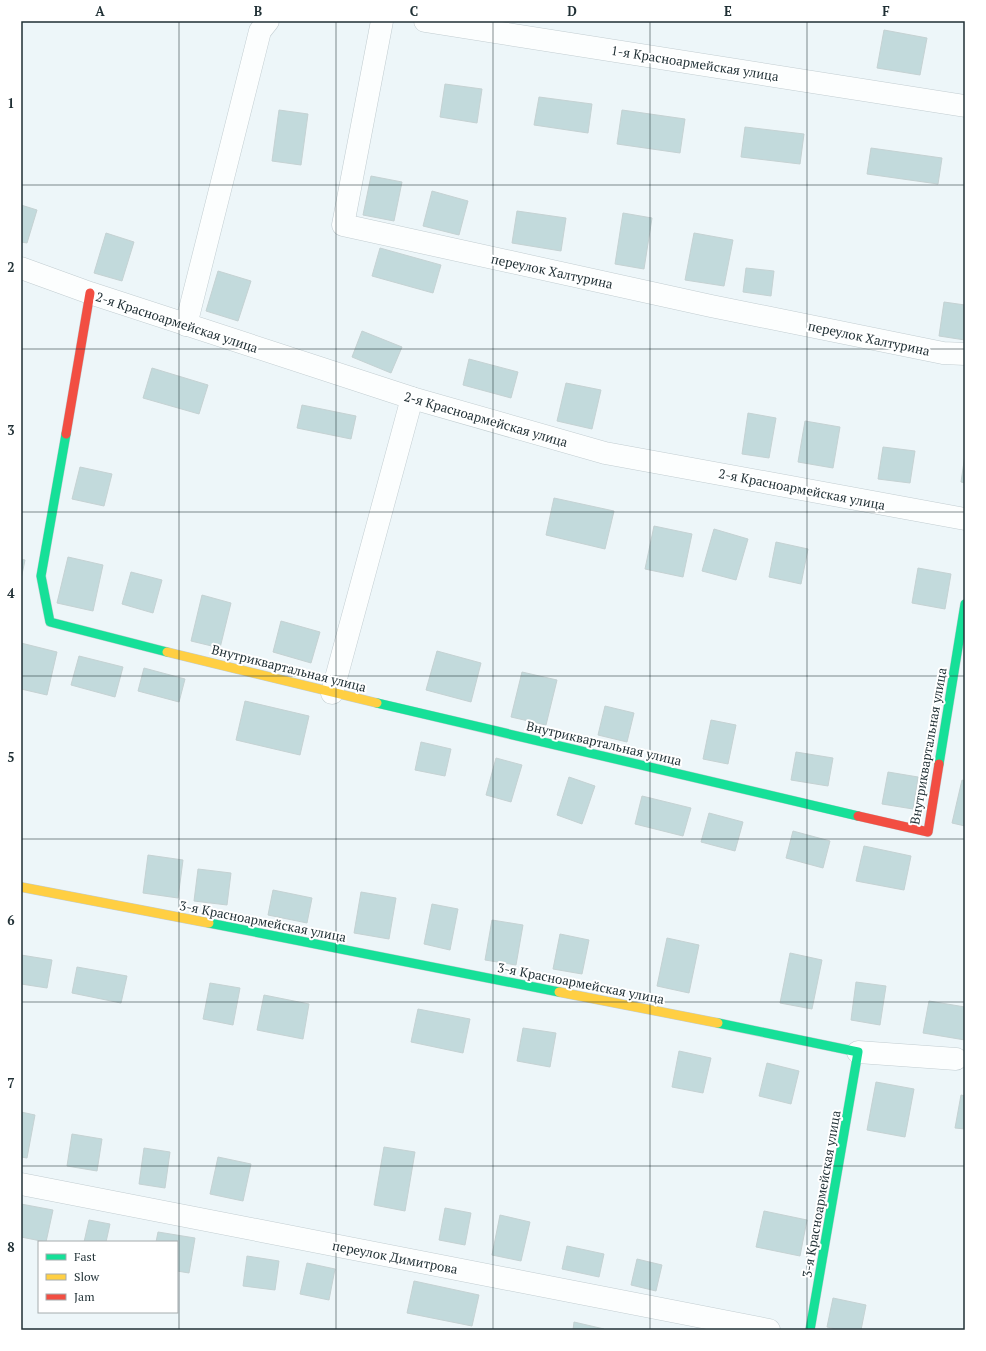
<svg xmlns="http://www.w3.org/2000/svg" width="986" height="1351" font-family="'PT Serif',serif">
  <rect width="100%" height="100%" fill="#edf6f9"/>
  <g fill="#c2dadc" stroke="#c5d2d3">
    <polygon points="884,30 927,38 920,75 877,68"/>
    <polygon points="445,84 482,89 477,123 440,117"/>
    <polygon points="539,97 592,104 588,133 534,125"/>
    <polygon points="279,110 308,114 301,165 272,161"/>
    <polygon points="622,110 685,119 680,153 617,144"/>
    <polygon points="745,127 804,134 800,164 741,157"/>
    <polygon points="871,148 942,158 938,184 867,174"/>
    <polygon points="371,176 402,182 394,221 363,215"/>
    <polygon points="432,191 468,201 459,235 423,226"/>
    <polygon points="21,205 37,210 27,243 21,242"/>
    <polygon points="517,211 566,218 561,251 512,243"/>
    <polygon points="623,213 652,218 644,269 615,264"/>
    <polygon points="106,233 134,242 122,281 94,273"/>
    <polygon points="694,233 733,240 724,286 685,280"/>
    <polygon points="380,248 441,265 433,293 372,276"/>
    <polygon points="746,268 774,271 771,296 743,292"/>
    <polygon points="218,271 251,281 238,321 206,311"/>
    <polygon points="944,302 965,305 965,340 939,336"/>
    <polygon points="362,331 402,347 391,373 352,357"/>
    <polygon points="469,359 518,372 511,398 463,385"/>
    <polygon points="152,368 208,385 199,414 143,398"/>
    <polygon points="566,383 601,390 592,429 557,421"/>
    <polygon points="302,405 356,416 351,439 297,428"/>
    <polygon points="748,413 776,418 769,458 742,454"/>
    <polygon points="805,421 840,427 833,468 798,462"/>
    <polygon points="883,447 915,451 910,483 878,479"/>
    <polygon points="965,455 965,483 961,482"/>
    <polygon points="80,467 112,474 104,506 72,499"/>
    <polygon points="554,498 614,511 605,549 546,535"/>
    <polygon points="654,526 692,534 683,577 645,569"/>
    <polygon points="714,529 748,539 736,580 702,571"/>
    <polygon points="776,542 808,549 801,584 769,577"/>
    <polygon points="68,557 103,565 93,611 57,603"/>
    <polygon points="21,559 25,560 21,579"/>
    <polygon points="918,568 951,574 945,609 912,603"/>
    <polygon points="131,572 162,580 153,613 122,604"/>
    <polygon points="202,595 231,603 220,648 191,641"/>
    <polygon points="281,621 320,632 311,663 273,652"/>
    <polygon points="21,643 57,652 47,695 21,689"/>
    <polygon points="437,651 481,663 471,702 426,690"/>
    <polygon points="79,656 123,667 115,697 71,685"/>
    <polygon points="144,668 185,679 179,702 138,691"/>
    <polygon points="522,672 557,680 546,725 511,717"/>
    <polygon points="245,701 309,716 300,755 236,740"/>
    <polygon points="605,706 634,713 627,742 598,735"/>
    <polygon points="711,720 736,725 728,764 703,759"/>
    <polygon points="421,742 451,749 445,776 415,770"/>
    <polygon points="796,752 833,758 828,786 791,780"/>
    <polygon points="496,758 522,765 511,802 486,795"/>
    <polygon points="888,772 918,777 913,809 882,804"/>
    <polygon points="569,777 595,786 582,824 557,815"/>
    <polygon points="962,780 965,781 965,826 952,823"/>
    <polygon points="642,796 691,808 683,836 635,824"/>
    <polygon points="709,813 743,822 735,851 701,842"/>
    <polygon points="793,831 830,841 823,868 786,858"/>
    <polygon points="864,846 911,856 904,890 856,881"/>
    <polygon points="148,855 183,860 178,898 143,893"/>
    <polygon points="198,869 231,873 227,905 194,901"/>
    <polygon points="273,890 312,898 307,923 268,915"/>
    <polygon points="361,892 396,898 389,939 354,933"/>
    <polygon points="432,904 458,909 450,950 424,944"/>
    <polygon points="492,920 523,925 516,965 485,960"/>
    <polygon points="560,934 589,940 582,974 553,969"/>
    <polygon points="667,938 699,945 689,993 657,986"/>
    <polygon points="790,953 822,960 812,1009 780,1003"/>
    <polygon points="21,955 52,960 47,988 21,984"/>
    <polygon points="77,967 127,976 121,1003 72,993"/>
    <polygon points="856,982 886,986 880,1025 851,1020"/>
    <polygon points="210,983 240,988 233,1025 203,1019"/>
    <polygon points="264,995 309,1004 303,1039 257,1030"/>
    <polygon points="929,1001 965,1007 965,1040 923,1033"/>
    <polygon points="418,1009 470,1019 463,1053 411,1042"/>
    <polygon points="523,1028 556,1033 550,1067 517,1061"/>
    <polygon points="679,1051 711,1058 703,1093 672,1087"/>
    <polygon points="767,1063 799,1071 791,1104 759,1096"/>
    <polygon points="876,1082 914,1089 905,1137 867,1130"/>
    <polygon points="961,1095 965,1096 965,1129 955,1128"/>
    <polygon points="21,1112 35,1115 27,1158 21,1157"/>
    <polygon points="72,1134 102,1139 97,1171 67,1166"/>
    <polygon points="384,1147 415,1152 405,1211 374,1205"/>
    <polygon points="144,1148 170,1152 165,1188 139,1184"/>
    <polygon points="218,1157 251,1164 243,1201 210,1194"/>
    <polygon points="21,1204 53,1210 46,1242 21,1237"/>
    <polygon points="445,1208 471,1213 465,1245 439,1240"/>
    <polygon points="764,1211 807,1220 800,1256 756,1247"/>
    <polygon points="500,1215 530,1222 521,1261 492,1255"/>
    <polygon points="89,1220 110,1224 106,1242 84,1242"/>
    <polygon points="158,1232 195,1238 189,1273 177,1271 177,1242 156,1242"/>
    <polygon points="567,1246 604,1254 599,1277 562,1269"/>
    <polygon points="247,1256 279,1261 275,1290 243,1286"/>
    <polygon points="637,1259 662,1265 656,1291 631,1285"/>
    <polygon points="307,1263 335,1269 329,1300 300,1294"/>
    <polygon points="414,1281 479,1295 472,1326 407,1313"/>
    <polygon points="833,1298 866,1305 861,1330 841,1330 827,1327"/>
    <polygon points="574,1322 604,1329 604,1330 573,1330"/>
  </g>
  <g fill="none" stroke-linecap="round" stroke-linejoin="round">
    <g stroke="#c2cdd1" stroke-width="23">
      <g id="street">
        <polyline points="382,21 343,225 711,306 943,353 965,354"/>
        <polyline points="425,21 965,106"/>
        <polyline points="21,268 90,293 412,398 605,453 965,519"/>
        <polyline points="186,325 260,31 268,21"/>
        <polyline points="332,693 412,398"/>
        <polyline points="858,1052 956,1059"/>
        <polyline points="21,1184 769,1330"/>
      </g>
    </g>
    <g stroke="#c2cdd1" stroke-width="10">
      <g id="fast">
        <polyline points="66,434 41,576 50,622 167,652"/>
        <polyline points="377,703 858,816"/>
        <polyline points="939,764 965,604"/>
        <polyline points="209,923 559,992"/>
        <polyline points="718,1023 858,1052 810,1330"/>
      </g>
    </g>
    <g stroke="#c2cdd1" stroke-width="10">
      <g id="slow">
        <polyline points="167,652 377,703"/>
        <polyline points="21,887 209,923"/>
        <polyline points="559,992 718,1023"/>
      </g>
    </g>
    <g stroke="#c2cdd1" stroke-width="10">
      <g id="jam">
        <polyline points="66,434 90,293"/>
        <polyline points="858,816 928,832 939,764"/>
      </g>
    </g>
    <use href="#street" stroke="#fcfefe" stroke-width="22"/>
    <use href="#fast" stroke="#16e098" stroke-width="9"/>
    <use href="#slow" stroke="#ffcf43" stroke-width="9"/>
    <use href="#jam" stroke="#f24e42" stroke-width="9"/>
  </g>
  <path fill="none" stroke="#1f2f34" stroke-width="1" stroke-opacity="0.55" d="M 179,21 L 179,1330M 336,21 L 336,1330M 493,21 L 493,1330M 650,21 L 650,1330M 807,21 L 807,1330M 21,185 L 965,185M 21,349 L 965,349M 21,512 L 965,512M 21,676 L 965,676M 21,839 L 965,839M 21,1002 L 965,1002M 21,1166 L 965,1166"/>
  <g text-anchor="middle" stroke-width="4" stroke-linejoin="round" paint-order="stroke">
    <g font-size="13" fill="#1f2f34" stroke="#fff">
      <text transform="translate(695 63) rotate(9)" y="5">1-я Красноармейская улица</text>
      <text transform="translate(552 271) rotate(12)" y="5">переулок Халтурина</text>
      <text transform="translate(177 322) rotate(18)" y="5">2-я Красноармейская улица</text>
      <text transform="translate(869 338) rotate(12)" y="5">переулок Халтурина</text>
      <text transform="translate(486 419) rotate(16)" y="5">2-я Красноармейская улица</text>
      <text transform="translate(802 489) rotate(11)" y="5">2-я Красноармейская улица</text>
      <text transform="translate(289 668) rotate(14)" y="5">Внутриквартальная улица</text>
      <text transform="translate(604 743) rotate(13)" y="5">Внутриквартальная улица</text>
      <text transform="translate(928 746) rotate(-80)" y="5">Внутриквартальная улица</text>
      <text transform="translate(263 921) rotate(11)" y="5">3-я Красноармейская улица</text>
      <text transform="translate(581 983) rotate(11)" y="5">3-я Красноармейская улица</text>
      <text transform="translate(821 1194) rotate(-80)" y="5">3-я Красноармейская улица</text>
      <text transform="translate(395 1257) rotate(11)" y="5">переулок Димитрова</text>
    </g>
  </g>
  <rect width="986" height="1351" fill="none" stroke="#ffffff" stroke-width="44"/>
  <rect x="38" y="1241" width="140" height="72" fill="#ffffff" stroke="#a5acae"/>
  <rect x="46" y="1254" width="20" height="6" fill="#16e098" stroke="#a5acae"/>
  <text x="74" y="1261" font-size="12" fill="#1f2f34">Fast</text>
  <rect x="46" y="1274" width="20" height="6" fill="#ffcf43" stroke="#a5acae"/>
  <text x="74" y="1281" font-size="12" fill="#1f2f34">Slow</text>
  <rect x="46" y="1294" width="20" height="6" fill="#f24e42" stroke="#a5acae"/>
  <text x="74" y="1301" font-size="12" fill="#1f2f34">Jam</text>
  <rect x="22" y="22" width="942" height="1307" fill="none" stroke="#1f2f34" stroke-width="1.5"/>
  <g font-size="13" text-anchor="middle" font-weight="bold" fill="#1f2f34">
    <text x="100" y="16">A</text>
    <text x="258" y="16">B</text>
    <text x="414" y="16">C</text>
    <text x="572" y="16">D</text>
    <text x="728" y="16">E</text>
    <text x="886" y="16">F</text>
    <text x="11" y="108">1</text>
    <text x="11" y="272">2</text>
    <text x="11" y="435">3</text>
    <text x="11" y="598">4</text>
    <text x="11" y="762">5</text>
    <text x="11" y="925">6</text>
    <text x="11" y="1088">7</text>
    <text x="11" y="1252">8</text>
  </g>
</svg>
